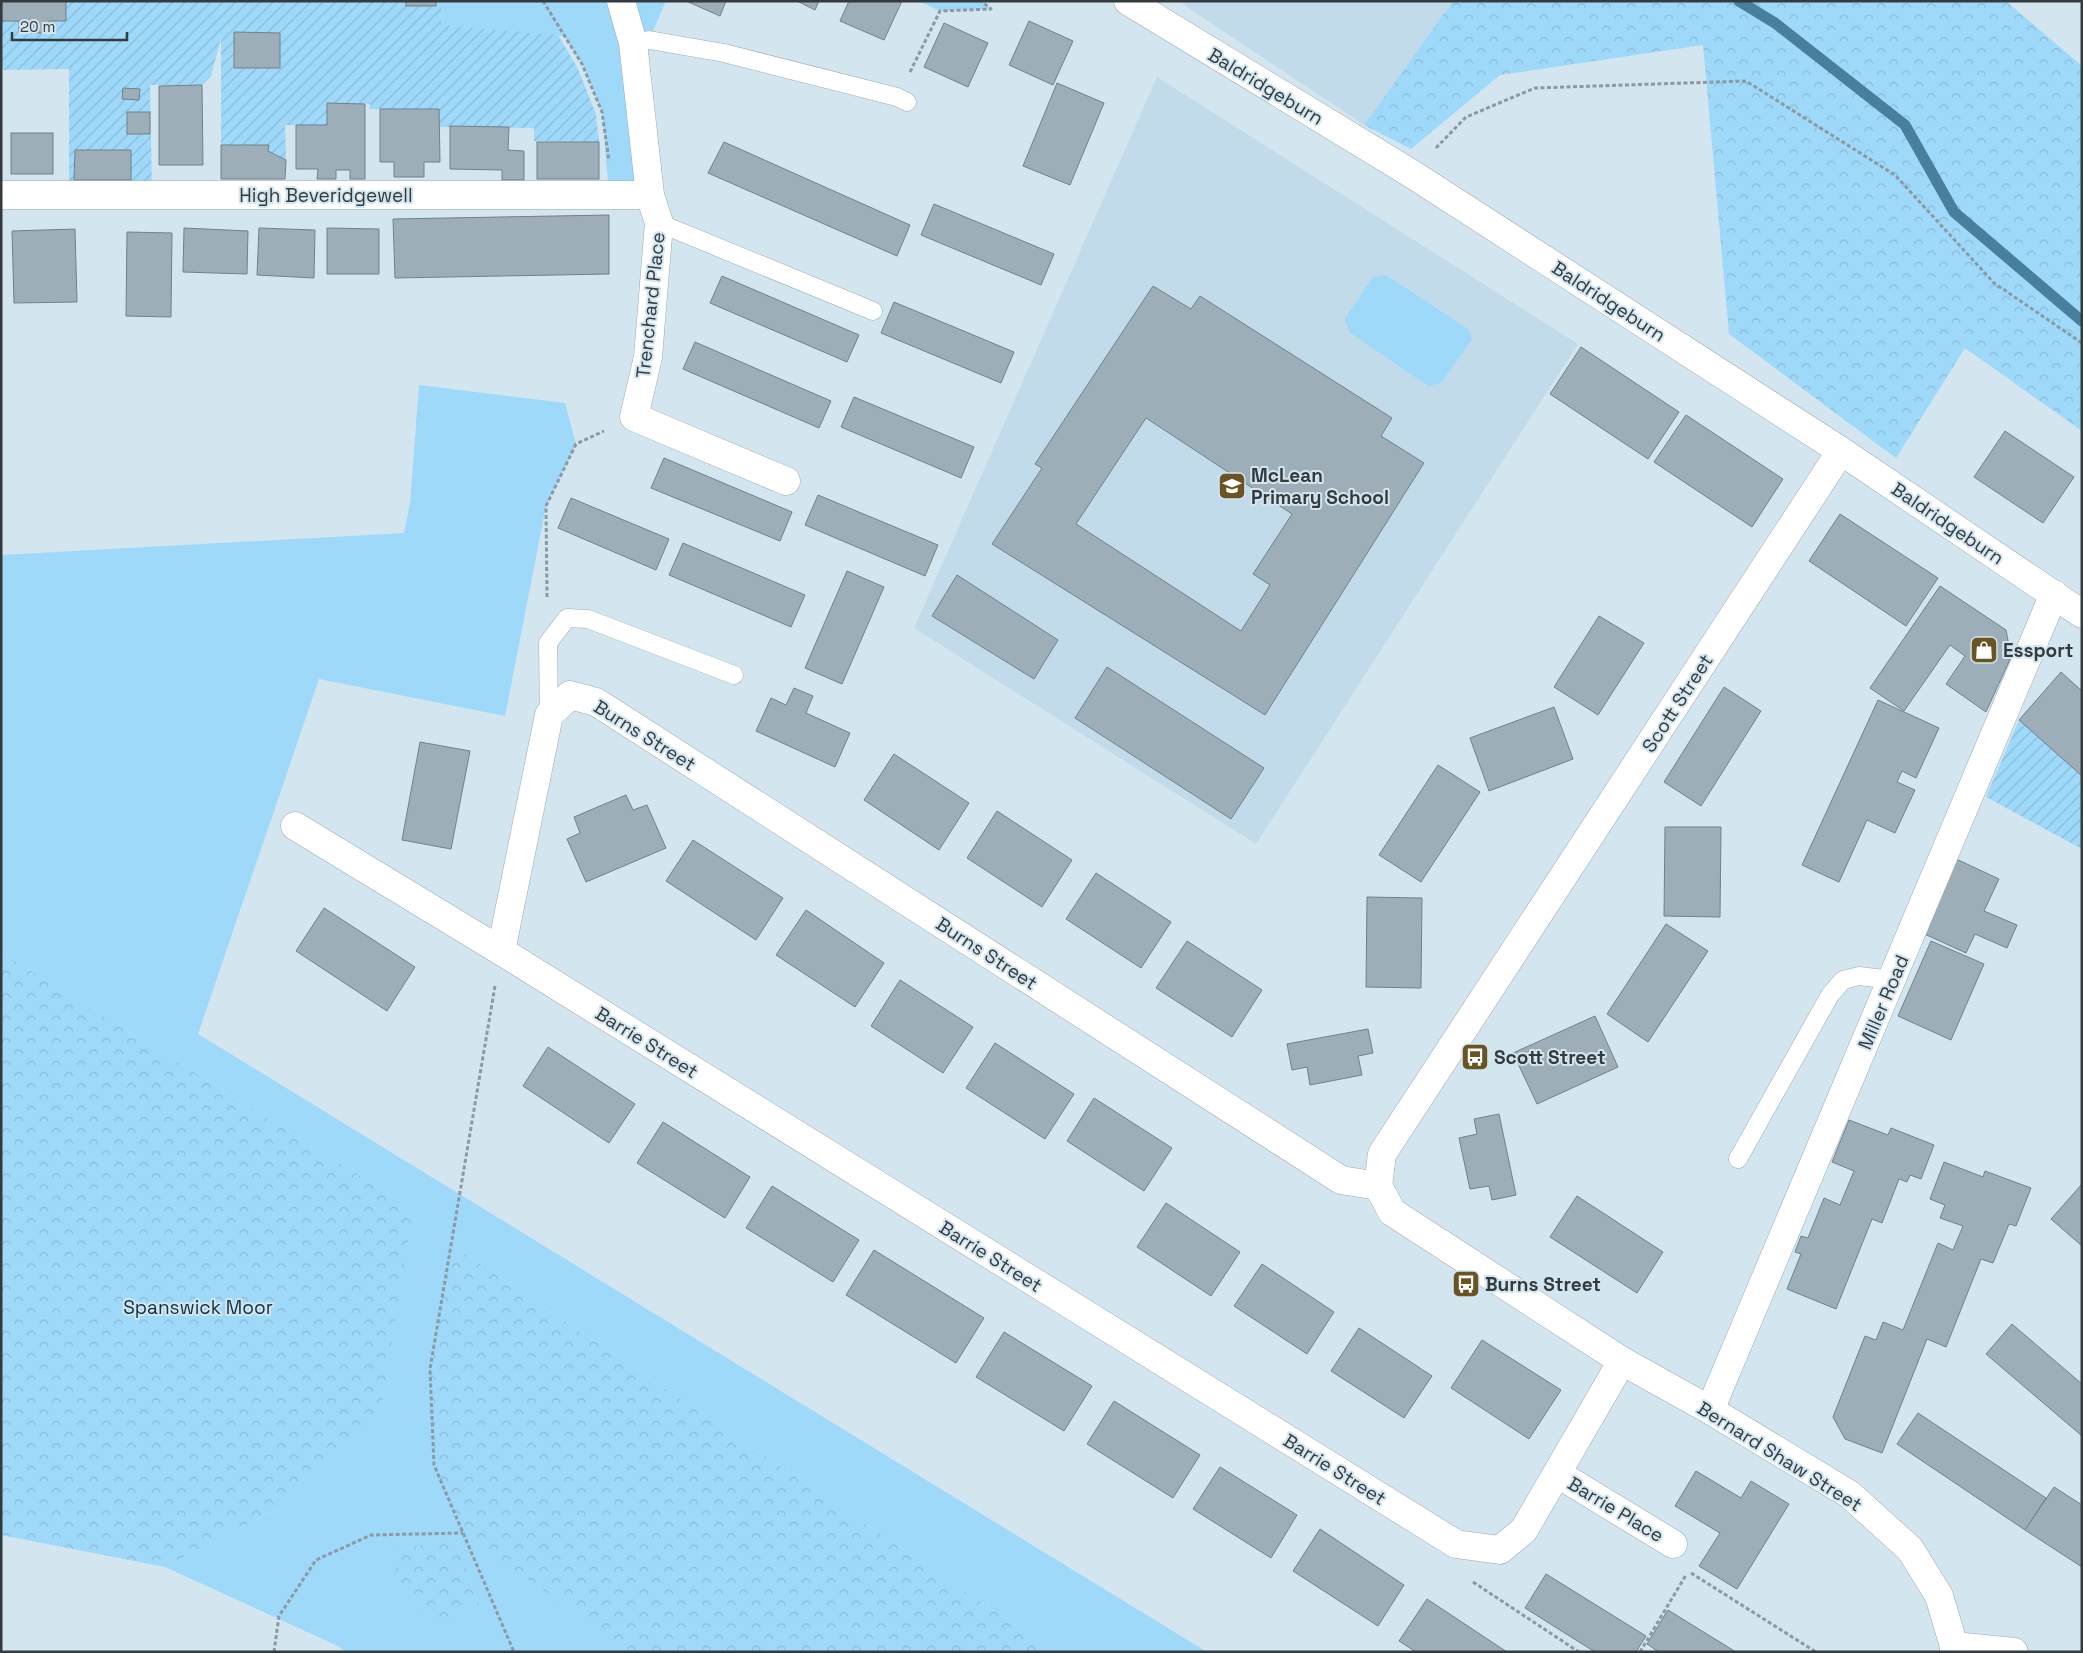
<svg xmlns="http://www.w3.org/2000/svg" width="2083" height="1653" font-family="'Space Grotesk',sans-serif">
  <defs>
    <pattern id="forest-crowns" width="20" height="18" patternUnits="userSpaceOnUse" patternTransform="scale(1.25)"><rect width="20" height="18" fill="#9fd9fa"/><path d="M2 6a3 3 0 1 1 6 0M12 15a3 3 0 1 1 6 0" fill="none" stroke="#8abbd7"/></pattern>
    <pattern id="garden-furrows" width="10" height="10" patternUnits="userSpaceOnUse" patternTransform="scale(1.25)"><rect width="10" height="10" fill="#9fd9fa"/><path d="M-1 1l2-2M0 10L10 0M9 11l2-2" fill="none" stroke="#8abbd7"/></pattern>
  </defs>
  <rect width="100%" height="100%" fill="#d3e5ef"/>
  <g fill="#c2dbea">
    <polygon points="1178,1 1453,1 1364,125"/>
    <polygon points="1157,77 1578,344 1256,844 914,628"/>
  </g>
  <g fill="#9fd9fa">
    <polygon points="441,1 666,1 649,40 633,43 650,195 609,194 602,112 582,64 564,36 441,25"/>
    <polygon points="919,1 981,1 991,9 940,11"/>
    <polygon points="1386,275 1468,329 1472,340 1441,383 1428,386 1349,332 1345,319 1373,277"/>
    <polygon points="419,385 565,403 576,444 546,506 505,716 319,679 198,1034 1207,1652 1055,1652 451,1244 632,1652 346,1652 338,1646 165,1567 281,1507 413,1209 1,952 1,555 404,533 410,503"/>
  </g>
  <g fill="url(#forest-crowns)">
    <polygon points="1453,1 2006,1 2082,66 2082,431 1965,348 1896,458 1729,334 1703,45 1500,75 1411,149 1364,125"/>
    <polygon points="1,952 413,1209 381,1410 281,1507 165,1567 1,1535"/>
    <polygon points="451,1244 1055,1652 630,1652 463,1533 434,1465 430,1369"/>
    <polygon points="456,1540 479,1605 451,1619 423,1615 396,1582 396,1549"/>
  </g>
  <g fill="url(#garden-furrows)">
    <polygon points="1,1 441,1 441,25 558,35 577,67 596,114 599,142 534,141 534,128 439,127 439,109 370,109 370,104 328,103 327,125 285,125 286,160 268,151 268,145 221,145 221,38 211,76 202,85 150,85 152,196 69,194 69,69 1,70"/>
    <polygon points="2019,720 2082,776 2082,849 1986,797"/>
  </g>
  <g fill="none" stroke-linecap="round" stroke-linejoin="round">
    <polyline stroke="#477f9d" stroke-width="11" points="1739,1 1775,23 1905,125 1954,212 2082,321"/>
  </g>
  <g fill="#9daeb8" stroke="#71818a" fill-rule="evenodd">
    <polygon points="2,1 66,1 66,21 49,21 49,33 19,33 19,21 2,21"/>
    <rect x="406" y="1" width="30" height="5"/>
    <polygon points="686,1 726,1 720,16"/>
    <polygon points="797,1 819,1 815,10"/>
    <polygon points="849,1 902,1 884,40 840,21"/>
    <polygon points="1029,21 1073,41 1053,85 1009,65"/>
    <polygon points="944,23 988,43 968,87 924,67"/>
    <polygon points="234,32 280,33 280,68 234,68"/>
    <polygon points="1057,83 1104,103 1070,185 1023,166"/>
    <polygon points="202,85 203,165 159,165 159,86"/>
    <polygon points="123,88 140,89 139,100 122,99"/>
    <polygon points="327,103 365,104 365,179 350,179 350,170 336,170 336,179 317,179 318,169 296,169 296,125 327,125"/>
    <polygon points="380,109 439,109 440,162 424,162 424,177 394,177 394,162 380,162"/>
    <rect x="127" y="112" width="23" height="22"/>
    <polygon points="450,126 509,127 508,150 524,151 524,180 502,180 502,170 450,169"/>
    <rect x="11" y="133" width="42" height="41"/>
    <rect x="537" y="142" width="62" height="37"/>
    <polygon points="724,142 910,225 897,256 708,173"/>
    <polygon points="221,145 269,145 268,151 286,160 285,179 221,179"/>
    <polygon points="75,150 131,150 131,180 74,180"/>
    <polygon points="934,204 1054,254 1041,285 921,235"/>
    <polygon points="609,215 609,274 395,278 393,219"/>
    <polygon points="184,228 248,231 247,274 183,272"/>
    <polygon points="259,228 315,230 314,278 257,275"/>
    <polygon points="327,228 379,229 379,274 327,274"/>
    <polygon points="75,229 77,302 14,303 12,231"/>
    <polygon points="127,232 172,233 171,317 126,316"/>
    <polygon points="722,276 859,335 847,362 710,303"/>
    <path d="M 1153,286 L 1191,309 L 1200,296 L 1392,418 L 1381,436 L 1424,463 L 1265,715 L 992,544 L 1042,468 L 1035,464 ZM 1146,418 L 1292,514 L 1253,574 L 1270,585 L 1241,631 L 1076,524 Z"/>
    <polygon points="894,302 1014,352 1001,383 881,333"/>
    <polygon points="695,342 831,401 819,428 683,369"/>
    <polygon points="1581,347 1679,412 1648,459 1550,394"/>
    <polygon points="854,397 974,447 961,478 841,427"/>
    <polygon points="1686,415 1783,479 1752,527 1654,462"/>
    <polygon points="2005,431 2074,477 2043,523 1974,477"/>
    <polygon points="664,458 792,512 780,541 651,488"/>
    <polygon points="818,495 938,545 925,576 805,525"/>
    <polygon points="571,498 669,539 656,570 558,528"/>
    <polygon points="1840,514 1938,578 1906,626 1809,561"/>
    <polygon points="683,543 805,595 791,627 669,575"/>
    <polygon points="847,571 884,587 842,684 805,668"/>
    <polygon points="957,575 1058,640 1034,679 932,616"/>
    <polygon points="1940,586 2006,630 2011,657 1986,712 1946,684 1965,656 1950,645 1904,711 1870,688"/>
    <polygon points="1599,616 1644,643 1598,715 1554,687"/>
    <polygon points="1107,667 1264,768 1231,819 1075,718"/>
    <polygon points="2061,672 2082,691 2082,776 2019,720"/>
    <polygon points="1724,687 1761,711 1701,806 1664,782"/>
    <polygon points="794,688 813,696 806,713 850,733 835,767 756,731 771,698 786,705"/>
    <polygon points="1878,700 1939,728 1916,778 1902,771 1897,782 1915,790 1895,833 1867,820 1839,882 1802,865"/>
    <polygon points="1554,707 1573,759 1489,791 1470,738"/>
    <polygon points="420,742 470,751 451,849 402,840"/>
    <polygon points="894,754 969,803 939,850 864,800"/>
    <polygon points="1438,765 1480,792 1421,882 1379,855"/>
    <polygon points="626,795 633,810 647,805 666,848 586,882 567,839 580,833 574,817"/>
    <polygon points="997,811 1072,860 1042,907 967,858"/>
    <polygon points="1665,827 1721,827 1720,917 1664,916"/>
    <polygon points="693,840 783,898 756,940 666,881"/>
    <polygon points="1954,858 1999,879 1984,911 2017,925 2007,948 1975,934 1966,953 1920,932"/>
    <polygon points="1096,873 1171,922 1141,968 1066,919"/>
    <polygon points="1367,897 1422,898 1421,988 1366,987"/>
    <polygon points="324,908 415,967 387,1011 296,951"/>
    <polygon points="806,910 884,963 855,1007 776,955"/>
    <polygon points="1666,924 1708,951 1648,1042 1607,1014"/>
    <polygon points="1187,941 1262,990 1232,1037 1156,988"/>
    <polygon points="1931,941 1984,964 1951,1040 1898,1016"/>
    <polygon points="900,980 973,1027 943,1073 871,1026"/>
    <polygon points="1595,1016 1618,1067 1537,1104 1513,1053"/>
    <polygon points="1368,1029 1373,1053 1358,1056 1362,1075 1310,1085 1307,1067 1292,1070 1287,1044"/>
    <polygon points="995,1043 1074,1094 1045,1139 966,1088"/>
    <polygon points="548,1047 635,1104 609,1143 523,1086"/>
    <polygon points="1094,1098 1172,1148 1144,1191 1067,1141"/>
    <polygon points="1499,1114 1516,1195 1492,1200 1489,1186 1470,1189 1459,1138 1477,1134 1474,1119"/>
    <polygon points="1849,1120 1888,1135 1891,1128 1934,1145 1921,1179 1910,1175 1907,1182 1899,1179 1882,1223 1872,1219 1836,1309 1787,1289 1801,1254 1795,1252 1801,1236 1808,1238 1824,1198 1840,1205 1854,1171 1832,1162"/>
    <polygon points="663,1122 750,1177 725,1218 637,1163"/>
    <polygon points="1944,1162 1983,1177 1985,1171 2031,1188 2016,1226 2009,1224 1993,1263 1981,1259 1946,1347 1927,1339 1882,1453 1845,1439 1833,1417 1865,1336 1876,1340 1883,1322 1903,1330 1938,1243 1953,1250 1963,1226 1940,1218 1945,1205 1930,1199"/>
    <polygon points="2082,1184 2082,1246 2051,1219"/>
    <polygon points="772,1186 859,1240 833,1282 746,1228"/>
    <polygon points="1577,1196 1663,1252 1637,1293 1550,1237"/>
    <polygon points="1166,1203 1240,1252 1211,1296 1137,1247"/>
    <polygon points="874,1250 984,1318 956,1363 846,1295"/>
    <polygon points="1262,1264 1334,1312 1307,1354 1234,1306"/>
    <polygon points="2012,1324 2082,1384 2082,1436 1986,1354"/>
    <polygon points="1359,1328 1432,1376 1404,1418 1331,1371"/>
    <polygon points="1004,1332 1092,1386 1064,1431 976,1377"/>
    <polygon points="1482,1340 1561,1390 1529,1439 1451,1388"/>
    <polygon points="1114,1401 1200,1455 1173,1498 1087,1444"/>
    <polygon points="1918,1413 2046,1498 2025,1530 1897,1444"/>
    <polygon points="1220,1467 1297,1515 1271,1558 1193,1509"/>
    <polygon points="1696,1471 1741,1498 1751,1481 1789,1504 1737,1589 1699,1566 1720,1533 1675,1506"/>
    <polygon points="2054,1487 2082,1505 2082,1567 2025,1530"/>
    <polygon points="1320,1529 1404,1585 1378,1626 1293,1571"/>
    <polygon points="1546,1574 1646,1636 1636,1652 1595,1652 1525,1608"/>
    <polygon points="1427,1599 1507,1652 1416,1652 1399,1641"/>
    <polygon points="1668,1610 1736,1652 1659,1652 1647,1644"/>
  </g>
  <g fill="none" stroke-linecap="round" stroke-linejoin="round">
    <g stroke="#9bacb7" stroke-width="19">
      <g id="service">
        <polyline points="633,43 649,40 724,53 897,97 907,102"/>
        <polyline points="659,223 873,311"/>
        <polyline points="549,715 548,643 567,618 588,619 734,675"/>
        <polyline points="1738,1159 1830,995 1843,980 1859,976 1892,980"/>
      </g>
    </g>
    <g stroke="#9bacb7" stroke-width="29">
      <g id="minor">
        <polyline points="621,1 633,43 650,195 659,223 648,357 634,417 786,481"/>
        <polyline points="1,195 650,195"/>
        <polyline points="295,826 501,951 1456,1544 1500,1550 1524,1530 1622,1361"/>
        <polyline points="501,951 549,715 570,695 596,702 1341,1180 1378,1186"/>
        <polyline points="1378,1186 1382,1154 1841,451"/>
        <polyline points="1378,1186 1392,1212 1622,1361 1710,1410 1849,1494 1910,1549 1939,1596 1954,1646 1954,1652"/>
        <polyline points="1710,1410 2054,594"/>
        <polyline points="1558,1474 1673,1544"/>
        <polyline points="1954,1646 2014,1652"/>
      </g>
    </g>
    <g stroke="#9bacb7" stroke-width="29">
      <polyline id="secondary" points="1128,1 1412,174 1841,451 2082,614"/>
    </g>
    <g stroke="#8c99a0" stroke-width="3" stroke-dasharray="4 2.5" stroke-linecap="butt">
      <polyline points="543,1 582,64 602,112 609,161"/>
      <polyline points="910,72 940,11 991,9 981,1"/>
      <polyline points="1436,148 1466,117 1535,88 1746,81 1895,175 1994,283 2082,343"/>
      <polyline points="547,597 546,506 576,444 604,431"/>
      <polyline points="495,986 430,1369 434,1465 514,1652"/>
      <polyline points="1691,1573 1816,1652"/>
      <polyline points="1473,1582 1579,1652"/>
      <polyline points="274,1652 279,1616 316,1560 371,1535 463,1533"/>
      <polyline points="1640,1652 1686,1575"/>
    </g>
    <use href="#service" stroke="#fff" stroke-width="18"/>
    <use href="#minor" stroke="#fff" stroke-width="28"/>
    <use href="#secondary" stroke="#fff" stroke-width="28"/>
  </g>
  <defs>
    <g id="school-square" transform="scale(1.4375)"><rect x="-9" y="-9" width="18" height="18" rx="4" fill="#6b5423" stroke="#d3e5ef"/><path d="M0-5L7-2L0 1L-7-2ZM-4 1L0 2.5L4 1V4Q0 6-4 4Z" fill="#fff"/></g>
    <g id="shop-square" transform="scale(1.4375)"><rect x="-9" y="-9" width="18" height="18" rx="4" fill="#6b5423" stroke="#d3e5ef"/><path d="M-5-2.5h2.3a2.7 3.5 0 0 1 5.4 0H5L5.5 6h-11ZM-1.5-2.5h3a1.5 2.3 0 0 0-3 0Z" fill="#fff"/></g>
    <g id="bus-square" transform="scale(1.4375)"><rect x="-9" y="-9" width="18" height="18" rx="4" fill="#6b5423" stroke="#d3e5ef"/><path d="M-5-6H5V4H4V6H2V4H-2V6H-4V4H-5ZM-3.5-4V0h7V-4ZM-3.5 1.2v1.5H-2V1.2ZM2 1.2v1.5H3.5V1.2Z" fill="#fff"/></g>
  </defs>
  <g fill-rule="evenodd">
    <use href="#school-square" x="1232" y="486"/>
    <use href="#shop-square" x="1984" y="650"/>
    <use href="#bus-square" x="1475" y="1057"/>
    <use href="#bus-square" x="1466" y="1284"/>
  </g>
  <g text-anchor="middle" stroke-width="4" stroke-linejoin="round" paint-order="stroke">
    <g font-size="19" fill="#343b3f" stroke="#d3e5ef">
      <text transform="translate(1266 86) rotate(31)" y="7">Baldridgeburn</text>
      <text x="326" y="202">High Beveridgewell</text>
      <text transform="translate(1609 301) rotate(33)" y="7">Baldridgeburn</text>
      <text transform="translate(650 305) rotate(-84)" y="7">Trenchard Place</text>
      <text transform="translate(1948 523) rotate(34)" y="7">Baldridgeburn</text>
      <text transform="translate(1677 703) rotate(-57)" y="7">Scott Street</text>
      <text transform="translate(645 735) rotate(32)" y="7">Burns Street</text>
      <text transform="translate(987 953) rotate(33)" y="7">Burns Street</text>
      <text transform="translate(1883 1002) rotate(-67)" y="7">Miller Road</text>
      <text transform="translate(647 1042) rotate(32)" y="7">Barrie Street</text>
      <text transform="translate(991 1256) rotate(32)" y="7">Barrie Street</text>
      <text transform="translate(1780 1456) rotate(32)" y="7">Bernard Shaw Street</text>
      <text transform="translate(1335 1469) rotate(32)" y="7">Barrie Street</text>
      <text transform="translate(1616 1509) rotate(31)" y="7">Barrie Place</text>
    </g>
    <g font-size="19" font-weight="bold" fill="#343b3f" stroke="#d3e5ef" text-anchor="start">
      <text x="1251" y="482">McLean<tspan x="1251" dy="22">Primary School</tspan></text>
      <text x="2003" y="657">Essport</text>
      <text x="1494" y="1064">Scott Street</text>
      <text x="1485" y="1291">Burns Street</text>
    </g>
    <g font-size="19" fill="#0d3142" stroke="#d3e5ef">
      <text x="198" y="1314">Spanswick Moor</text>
    </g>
  </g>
  <rect width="2083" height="1653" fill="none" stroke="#343b3f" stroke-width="5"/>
  <path d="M12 32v8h115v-8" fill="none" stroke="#343b3f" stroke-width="2.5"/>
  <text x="20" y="32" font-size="15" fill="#343b3f" stroke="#d3e5ef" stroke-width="4" paint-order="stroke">20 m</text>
</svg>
